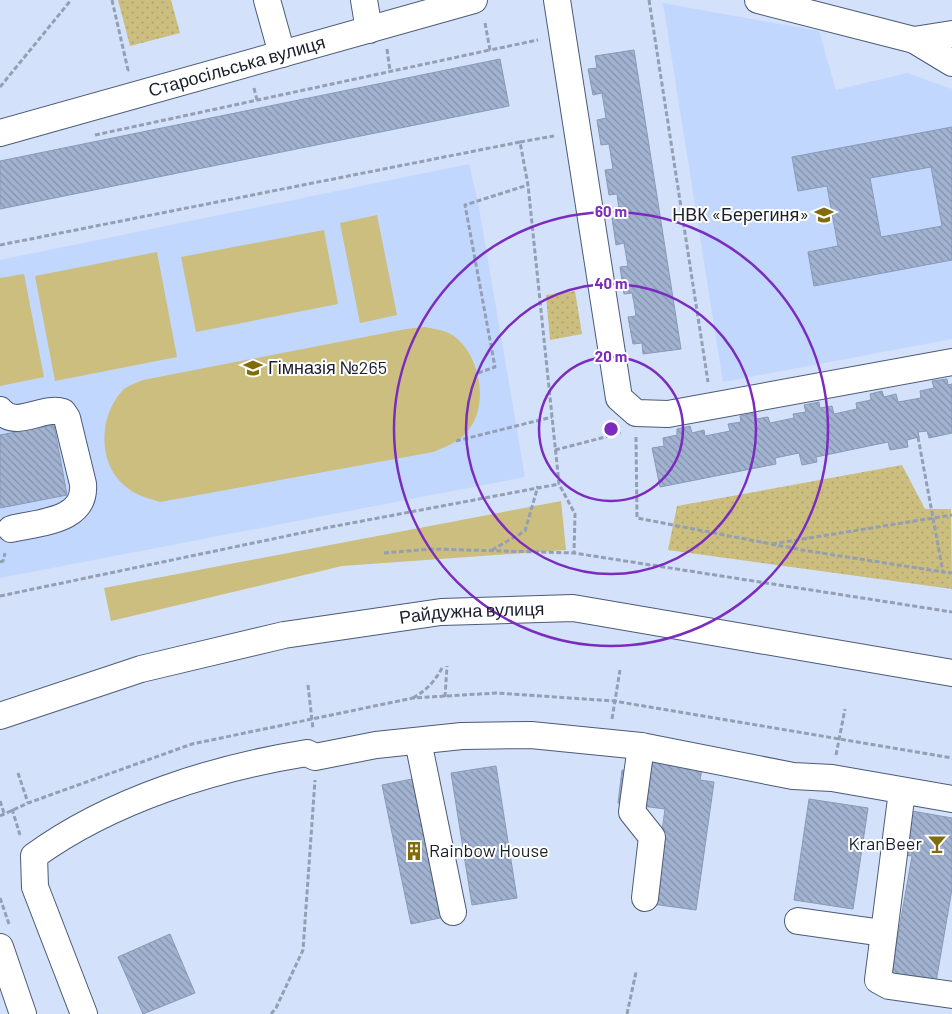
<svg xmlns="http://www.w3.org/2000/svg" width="952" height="1014" font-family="Barlow,sans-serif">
  <defs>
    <pattern id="park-dots" width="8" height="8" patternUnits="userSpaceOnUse" patternTransform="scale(1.25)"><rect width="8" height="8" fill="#ccbe7e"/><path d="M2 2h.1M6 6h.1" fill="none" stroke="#afa36d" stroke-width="1.8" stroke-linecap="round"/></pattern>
    <pattern id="building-back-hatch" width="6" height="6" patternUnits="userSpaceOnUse" patternTransform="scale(1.25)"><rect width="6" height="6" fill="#a2b3d2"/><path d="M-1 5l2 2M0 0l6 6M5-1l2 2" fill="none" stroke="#8391ab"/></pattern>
  </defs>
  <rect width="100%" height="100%" fill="#d3e1fb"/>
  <g fill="#c1d7fd">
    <polygon points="663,3 819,31 836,90 907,73 952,89 952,339 723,382"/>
    <polygon points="469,164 478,202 525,477 0,578 0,260"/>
  </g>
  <g fill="#ccbe7e">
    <polygon points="377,215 397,315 360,323 340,223"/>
    <polygon points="324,230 338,304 196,332 181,257"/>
    <polygon points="157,252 177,357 55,381 35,276"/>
    <polygon points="24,274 44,377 0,386 0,278"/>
    <path d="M 425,327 C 435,329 445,330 454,336 C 481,356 490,408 466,433 C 457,443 445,447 433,452 L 160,502 C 147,498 135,495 125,486 C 97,463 99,416 122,391 C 127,386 136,383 143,380 L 406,329 Z"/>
    <polygon points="561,501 566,550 342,566 111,621 104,588"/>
  </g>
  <g fill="url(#park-dots)">
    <polygon points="118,0 171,0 180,33 130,46"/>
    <polygon points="575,291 582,334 550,340 546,295"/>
    <polygon points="902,465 925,509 951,509 952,589 668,550 677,506"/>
  </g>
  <g fill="url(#building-back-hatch)" stroke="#899ab8" fill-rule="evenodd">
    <polygon points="634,50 681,349 643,354 642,343 633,344 628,317 636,316 634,303 632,293 624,294 620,267 628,266 624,243 616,245 612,218 620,217 617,194 609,195 605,170 613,169 609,144 601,145 597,120 606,118 602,93 593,95 588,69 597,68 595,56"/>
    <polygon points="500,59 509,106 0,209 0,161"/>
    <path d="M 952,127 L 952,260 L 814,286 L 808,252 L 838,246 L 827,186 L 798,191 L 792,157 ZM 931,167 L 942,226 L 881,237 L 870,178 Z"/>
    <polygon points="947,379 948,385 952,384 952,433 929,438 927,431 918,432 919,437 907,440 908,447 890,450 888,442 816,457 817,462 802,465 799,453 775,458 776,464 660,487 652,448 664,446 663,438 677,435 677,429 690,426 692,433 704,430 705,436 730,431 728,424 741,422 740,416 755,413 756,419 768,417 770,423 794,418 793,414 806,412 804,405 819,402 820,408 832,406 834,414 857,409 856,403 871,400 870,394 882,391 884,397 896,394 898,402 921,398 920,391 934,388 932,381"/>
    <polygon points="54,425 67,495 0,508 0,435"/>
    <polygon points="651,761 702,769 700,780 714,782 696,910 652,904 665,809 618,803 622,770 650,774"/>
    <polygon points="496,766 517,898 472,905 451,773"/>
    <polygon points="417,778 445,917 411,924 382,785"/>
    <polygon points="809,799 868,808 853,909 794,900"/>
    <polygon points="912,811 952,818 952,889 936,982 891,975 912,856 905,855"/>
    <polygon points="170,934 195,993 143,1014 118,957"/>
  </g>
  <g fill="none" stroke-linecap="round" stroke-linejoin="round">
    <g stroke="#4c5b76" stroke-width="28">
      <g id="minor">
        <polyline points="267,0 282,54"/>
        <polyline points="364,0 369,30"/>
        <polyline points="557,0 619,398 636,413 668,414 952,362"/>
        <polyline points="758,0 914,40 952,63"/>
        <polyline points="914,40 952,34"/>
        <path id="s1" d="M 0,133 L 474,0"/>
        <path d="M 0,410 C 16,430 43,405 63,412 L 67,418 L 83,484 C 86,522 39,522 11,529"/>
        <path id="s2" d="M 0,716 L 141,669 L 284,635 L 441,612 L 573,608 L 952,673"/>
        <polyline points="418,741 453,912"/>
        <polyline points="641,746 632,812 652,837 645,898"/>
        <polyline points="902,791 878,980 889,986 952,995"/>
        <polyline points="798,921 883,933"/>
        <polyline points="0,947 23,1014"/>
        <path d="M 84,1014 L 35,887 L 34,856 C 111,800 214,768 307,753 L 315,757 L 376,745 L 462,736 L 531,735 L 641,746 L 793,776 L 832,778 L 952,799"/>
      </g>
    </g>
    <g stroke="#949fb4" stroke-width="3" stroke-dasharray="5 2.5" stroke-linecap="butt">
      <polyline points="112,0 128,70 125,71"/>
      <polyline points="649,0 708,382"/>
      <polyline points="485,23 490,50 538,40"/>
      <polyline points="387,49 390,71"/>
      <polyline points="0,87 71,0"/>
      <polyline points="254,88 257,100"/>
      <polyline points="95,135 490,50"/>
      <polyline points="520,142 554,136"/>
      <polyline points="0,245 520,142 528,185 559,484 575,514 574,553"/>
      <polyline points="478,373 495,367 465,205 528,185"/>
      <polyline points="636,437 637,518 802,550 943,572"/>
      <polyline points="918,437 943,572 952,573"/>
      <polyline points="456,441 552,417"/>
      <polyline points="555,450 621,433"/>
      <polyline points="772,544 952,515"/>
      <polyline points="492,550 525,531 538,486"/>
      <polyline points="384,553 431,549 574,553 952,612"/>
      <polyline points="0,562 3,561 5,553"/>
      <polyline points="0,596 325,528 559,484"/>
      <polyline points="308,685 313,729"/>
      <polyline points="445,697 447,666"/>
      <path d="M 413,698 C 427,690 436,680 443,666"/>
      <polyline points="612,719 620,670"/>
      <polyline points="836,755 845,709"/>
      <polyline points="18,773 28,803"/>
      <polyline points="0,801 4,813"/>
      <polyline points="12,809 20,835"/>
      <polyline points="0,816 28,803 192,744 413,698 496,693 614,701 952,758"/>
      <polyline points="0,898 9,924"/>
      <polyline points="271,1014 276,1008 303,950 315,780"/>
      <polyline points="627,1014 636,972"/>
    </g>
    <use href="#minor" stroke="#fff" stroke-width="26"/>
  </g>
  <g fill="none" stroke="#7b2cbf" stroke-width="2.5">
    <circle cx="611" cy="429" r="72"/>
    <circle cx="611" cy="429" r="145"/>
    <circle cx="611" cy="429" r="217"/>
  </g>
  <defs>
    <g id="school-bare" transform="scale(1.5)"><path d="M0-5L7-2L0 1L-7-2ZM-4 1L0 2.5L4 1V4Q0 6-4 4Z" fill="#806d09" stroke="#fff" stroke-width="2.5" paint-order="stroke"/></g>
    <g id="bar-bare" transform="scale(1.5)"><path d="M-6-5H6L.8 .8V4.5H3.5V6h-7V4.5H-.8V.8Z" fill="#806d09" stroke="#fff" stroke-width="2.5" paint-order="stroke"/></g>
    <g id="building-bare" transform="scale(1.5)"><path d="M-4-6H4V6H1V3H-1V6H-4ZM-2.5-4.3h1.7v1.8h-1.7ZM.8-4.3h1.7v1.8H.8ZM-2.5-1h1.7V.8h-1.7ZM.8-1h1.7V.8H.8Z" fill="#806d09" stroke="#fff" stroke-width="2.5" paint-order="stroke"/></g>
  </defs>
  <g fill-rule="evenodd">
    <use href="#school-bare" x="824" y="215"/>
    <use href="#school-bare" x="253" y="368"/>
    <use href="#bar-bare" x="937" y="844"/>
    <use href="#building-bare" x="414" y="851"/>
  </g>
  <g text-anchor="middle" stroke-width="4" stroke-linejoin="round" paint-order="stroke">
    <g font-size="18" fill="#191f2b" stroke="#fff">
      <text dy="6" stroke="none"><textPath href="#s1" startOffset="246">Старосільська вулиця</textPath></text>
      <text dy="6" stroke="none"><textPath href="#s2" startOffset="485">Райдужна вулиця</textPath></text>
    </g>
    <g font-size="18" fill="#191f2b" stroke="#fff" text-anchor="end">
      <text x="809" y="221">НВК «Берегиня»</text>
      <text x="268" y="374" text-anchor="start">Гімназія №265</text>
      <text x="922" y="850">KranBeer</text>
      <text x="429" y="857" text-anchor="start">Rainbow House</text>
    </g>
  </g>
  <circle cx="611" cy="429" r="8" fill="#7b2cbf" stroke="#fff" stroke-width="2.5"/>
  <g font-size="15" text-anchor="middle" font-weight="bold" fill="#7b2cbf" stroke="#fff" stroke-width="4" stroke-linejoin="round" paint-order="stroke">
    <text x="611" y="217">60 m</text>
    <text x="611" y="289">40 m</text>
    <text x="611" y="362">20 m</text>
  </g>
</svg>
